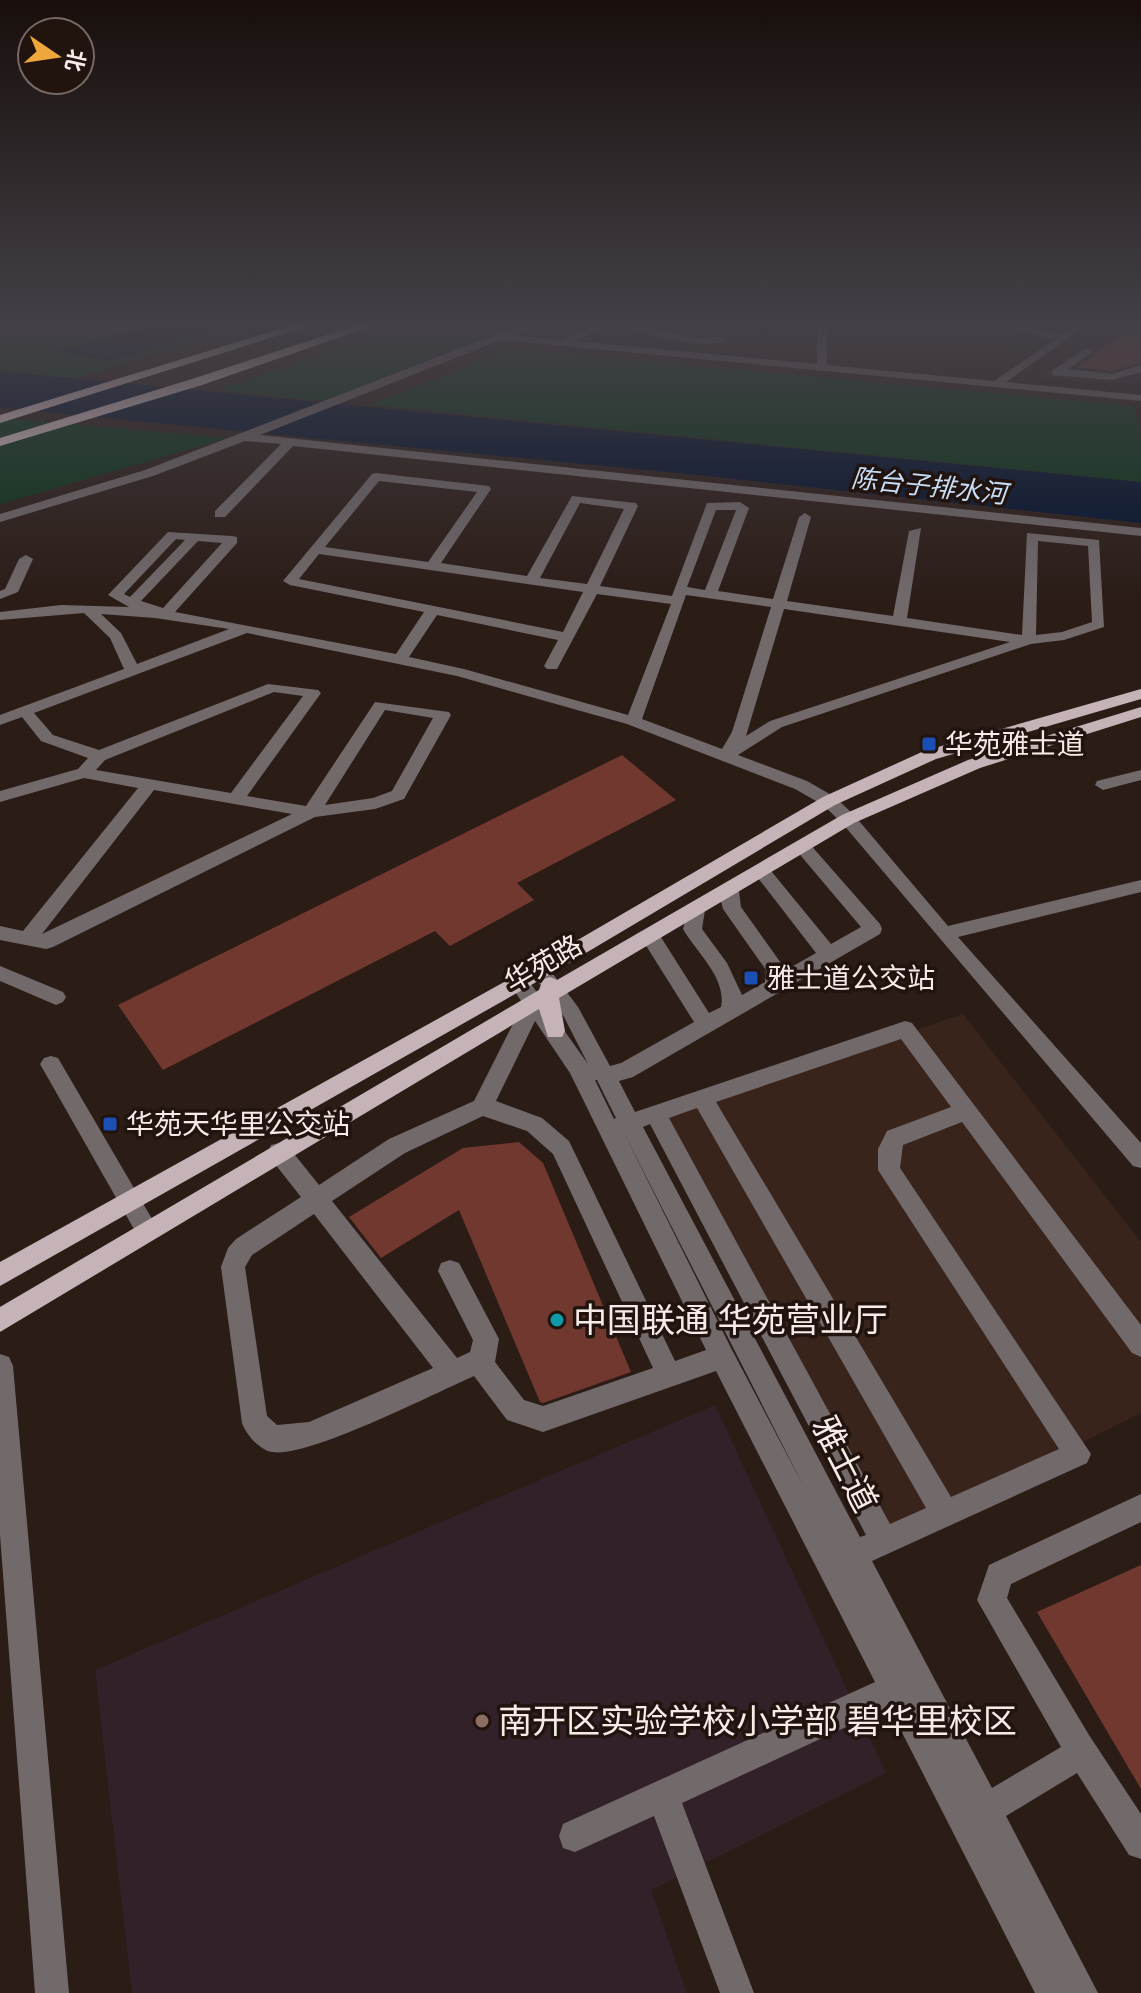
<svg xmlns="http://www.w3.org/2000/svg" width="1141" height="1993" font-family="Raleway,'Noto Sans SC',sans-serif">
  <rect width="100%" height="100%" fill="#2b1c16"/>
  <polygon fill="#39241b" points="963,1014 1141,1242 1141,1413 888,1537 658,1118"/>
  <g fill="#332129">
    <polygon points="1121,321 1141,321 1141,380 1136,384 1037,379"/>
    <polygon points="715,1405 886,1773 651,1890 687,1993 132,1993 95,1670"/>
  </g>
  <g fill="#093519">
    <polygon points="0,321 270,321 54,384 0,379"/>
    <polygon points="420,321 527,321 325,401 216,390"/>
    <polygon points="511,349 1134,406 1141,441 1141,482 369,405"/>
    <polygon points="0,418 228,438 0,504"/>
  </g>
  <g fill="#00102d">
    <polygon points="171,321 240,321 111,361 57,351"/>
    <polygon points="0,371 1141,482 1141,523 698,475 0,408"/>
  </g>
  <g fill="#71382f">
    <polygon points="1140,321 1141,362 1112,371 1078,367"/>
    <polygon points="622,755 676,800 517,883 534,900 450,946 435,931 163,1070 118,1005"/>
    <polygon points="519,1142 543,1163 631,1372 543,1403 540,1402 459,1210 381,1258 349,1217 463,1148"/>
    <polygon points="1141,1565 1141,1789 1037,1612"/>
  </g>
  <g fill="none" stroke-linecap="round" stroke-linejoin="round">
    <g fill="#72696b" fill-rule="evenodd">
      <path d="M 531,321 L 544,321 L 513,335 L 561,340 L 601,321 L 629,321 L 693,338 L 721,337 L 726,340 C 705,352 636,332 614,322 L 575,341 L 817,364 L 817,321 L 827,321 L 827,365 L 994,381 L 1054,340 L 988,321 L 1004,321 L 1060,335 L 1082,321 L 1093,321 L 1006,382 L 1141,395 L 1141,401 L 501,340 L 260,435 L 1141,528 L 1141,536 L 293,446 L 225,517 L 215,517 L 215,511 L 281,444 L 245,441 L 153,476 L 0,522 L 0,514 L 145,470 Z"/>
      <polygon points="1087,348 1092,351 1091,353 1068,369 1112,374 1141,365 1141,372 1112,380 1052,375 1052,371"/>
      <path d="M 376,473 L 489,486 L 491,489 L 441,563 L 527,576 L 572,496 L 636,503 L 638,506 L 600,586 L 672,596 L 707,503 L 740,502 L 749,508 L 718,591 L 773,599 L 799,517 L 805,513 L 811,517 L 787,601 L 893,616 L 909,531 L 921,528 L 907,618 L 1022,635 L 1027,533 L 1099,540 L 1104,627 L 1064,640 L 1031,644 L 782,727 L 738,755 L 807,781 L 835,797 L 854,815 L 948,926 L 1141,880 L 1141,892 L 958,937 L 1141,1143 L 1141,1168 L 1133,1166 L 842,823 L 823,805 L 795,789 L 627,724 L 457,676 L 247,633 L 34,713 L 53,735 L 99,750 L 268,684 L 318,690 L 321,693 L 247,796 L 306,806 L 375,702 L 449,712 L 451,715 L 404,799 L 375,809 L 315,817 L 53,947 L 46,949 L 0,940 L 0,926 L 23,931 L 138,788 L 84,778 L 0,802 L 0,791 L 78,769 L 88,758 L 41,741 L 22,717 L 0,725 L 0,715 L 124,669 L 110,638 L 84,613 L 0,620 L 0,612 L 61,605 L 129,607 L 108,595 L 168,532 L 232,536 L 237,537 L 237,543 L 175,612 L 396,654 L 424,612 L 290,585 L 283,581 L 372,474 ZM 379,481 L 477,492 L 428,562 L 325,547 ZM 580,503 L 624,509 L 587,584 L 540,578 ZM 716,510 L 736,510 L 705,590 L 687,587 ZM 176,539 L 185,540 L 130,597 L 124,594 ZM 198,541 L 222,543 L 163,608 L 141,601 ZM 1038,541 L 1088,546 L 1092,622 L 1062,632 L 1036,635 ZM 319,554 L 583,592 L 563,632 L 299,579 ZM 597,594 L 671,604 L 628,715 L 464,669 L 409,657 L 437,615 L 558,640 L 544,666 L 547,669 L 557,669 ZM 686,595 L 771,607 L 732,732 L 722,749 L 642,719 ZM 784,609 L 1010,642 L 770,721 L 746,736 ZM 101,614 L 155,618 L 229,629 L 137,664 L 121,633 ZM 274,692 L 303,696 L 231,793 L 96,770 L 105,760 ZM 385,710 L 433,718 L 392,791 L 373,798 L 325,805 ZM 154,790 L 292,814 L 42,934 Z"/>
      <polygon points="26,555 33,559 18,592 0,599 0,591 5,589 19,559"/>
      <polygon points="1141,770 1141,780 1103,790 1095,785 1097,781"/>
      <path d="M 802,840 L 808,842 L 880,924 L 882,929 L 880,934 L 633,1077 L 619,1081 L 635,1112 L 905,1021 L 912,1023 L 1141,1325 L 1141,1357 L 1132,1353 L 962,1122 L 903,1145 L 900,1168 L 1091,1454 L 1087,1463 L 872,1561 L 992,1788 L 1061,1747 L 977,1600 L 989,1565 L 1141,1494 L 1141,1522 L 1011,1584 L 1007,1598 L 1089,1735 L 1141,1814 L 1141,1859 L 1129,1855 L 1077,1773 L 1006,1816 L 1098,1993 L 1035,1993 L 889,1707 L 682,1803 L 754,1993 L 720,1993 L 654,1816 L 575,1852 L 563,1848 L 559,1836 L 563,1824 L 875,1682 L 716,1371 L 543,1432 L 507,1420 L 474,1376 C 435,1393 309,1458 272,1452 C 259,1450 246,1434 242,1423 L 221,1267 L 228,1248 L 236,1239 L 301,1197 L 271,1159 L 268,1152 L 271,1145 L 279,1143 L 287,1145 L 319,1185 L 389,1139 L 474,1101 L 523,1004 L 509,982 L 512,977 L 526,977 L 588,1064 L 564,1017 L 530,971 L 533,966 L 547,966 L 578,1007 L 610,1066 L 621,1063 L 694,1022 L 640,936 L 643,931 L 657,931 L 709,1013 L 721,1007 C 727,978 696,952 683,929 L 689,905 L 703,905 L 705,910 L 702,929 L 727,963 L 742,995 L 765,982 L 766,970 L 723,909 L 720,897 L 726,883 L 738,883 L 741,907 L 786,970 L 816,953 L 755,874 L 752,870 L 755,866 L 767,866 L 831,944 L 861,927 L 796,850 L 793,846 ZM 535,1021 L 570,1073 L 706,1350 L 675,1361 L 569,1141 L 542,1118 L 496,1101 ZM 901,1039 L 951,1107 L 887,1131 L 878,1149 L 878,1170 L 1059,1449 L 951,1497 L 716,1102 ZM 595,1080 L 597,1080 L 616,1118 L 614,1119 ZM 697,1108 L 926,1508 L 890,1524 L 669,1118 ZM 483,1116 L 527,1131 L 553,1154 L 653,1368 L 543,1406 L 524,1400 L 495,1362 L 499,1339 L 459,1263 L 450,1260 L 441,1263 L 438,1271 L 473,1340 L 470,1352 L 457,1358 L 332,1201 L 405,1153 ZM 650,1124 L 866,1535 L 860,1537 L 643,1127 ZM 624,1133 L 804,1487 L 731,1348 ZM 314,1214 L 433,1368 L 309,1422 L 277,1425 L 267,1416 L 245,1267 L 252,1255 Z"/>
      <polygon points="0,966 63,992 66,997 63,1002 56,1005 0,981"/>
      <polygon points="51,1056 58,1058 155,1224 159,1231 155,1238 147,1241 139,1238 40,1064 44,1058"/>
      <polygon points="0,1354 9,1357 13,1366 69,1993 35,1993 0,1535"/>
    </g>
    <g fill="#c6b3b7" fill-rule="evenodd">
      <polygon points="1141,689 1141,699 936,759 835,805 547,976 0,1286 0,1262 533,966 823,797 924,751"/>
      <polygon points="1141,707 1141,717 980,768 854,823 559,998 565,1031 562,1037 548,1037 539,1009 0,1332 0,1307 539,990 543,979 550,977 557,980 842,815 968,760"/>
    </g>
    <g fill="#e8d1d5" fill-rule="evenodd">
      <polygon points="306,321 324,321 0,423 0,415"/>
      <polygon points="369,321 386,321 202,385 0,446 0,438 192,379"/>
    </g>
  </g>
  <linearGradient id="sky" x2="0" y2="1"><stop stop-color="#180f0c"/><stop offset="0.54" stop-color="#444047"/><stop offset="1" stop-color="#444047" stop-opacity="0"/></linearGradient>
  <rect width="1141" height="600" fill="url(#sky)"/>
  <g fill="#1a4fb4" stroke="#21130d" stroke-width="3">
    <rect x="921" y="736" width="16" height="16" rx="4"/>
    <rect x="743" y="970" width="16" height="16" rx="4"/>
    <rect x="102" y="1116" width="16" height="16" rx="4"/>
  </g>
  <circle fill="#0f9aa8" stroke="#21130d" stroke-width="3" cx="557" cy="1320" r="8"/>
  <circle fill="#8d6e63" stroke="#21130d" stroke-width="3" cx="482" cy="1721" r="8"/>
  <g text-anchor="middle" stroke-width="7" stroke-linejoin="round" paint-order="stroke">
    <g font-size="26" font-style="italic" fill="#c7def9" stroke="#21130d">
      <text transform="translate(929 486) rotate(6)" y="9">陈台子排水河</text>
    </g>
    <g font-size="28" fill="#f6ebe7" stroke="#21130d" text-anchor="start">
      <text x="945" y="754">华苑雅士道</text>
      <text x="767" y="988">雅士道公交站</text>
      <text x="126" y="1134">华苑天华里公交站</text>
    </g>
    <g font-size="28" fill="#f6ebe7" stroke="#21130d">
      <text transform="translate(543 963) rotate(-30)" y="10">华苑路</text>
    </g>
    <g font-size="34" fill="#f6ebe7" stroke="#21130d" text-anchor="start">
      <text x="573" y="1332">中国联通 华苑营业厅</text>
      <text x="498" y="1733">南开区实验学校小学部 碧华里校区</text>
    </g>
    <g font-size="34" fill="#f6ebe7" stroke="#21130d">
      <text transform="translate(845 1464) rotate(63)" y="12">雅士道</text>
    </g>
  </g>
  <g transform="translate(56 56) rotate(103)"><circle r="38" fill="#21130d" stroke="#766964" stroke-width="2"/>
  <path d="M0-6L14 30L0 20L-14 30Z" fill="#eea73c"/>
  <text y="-12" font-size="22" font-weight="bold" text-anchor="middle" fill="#f6ebe7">北</text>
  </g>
</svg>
